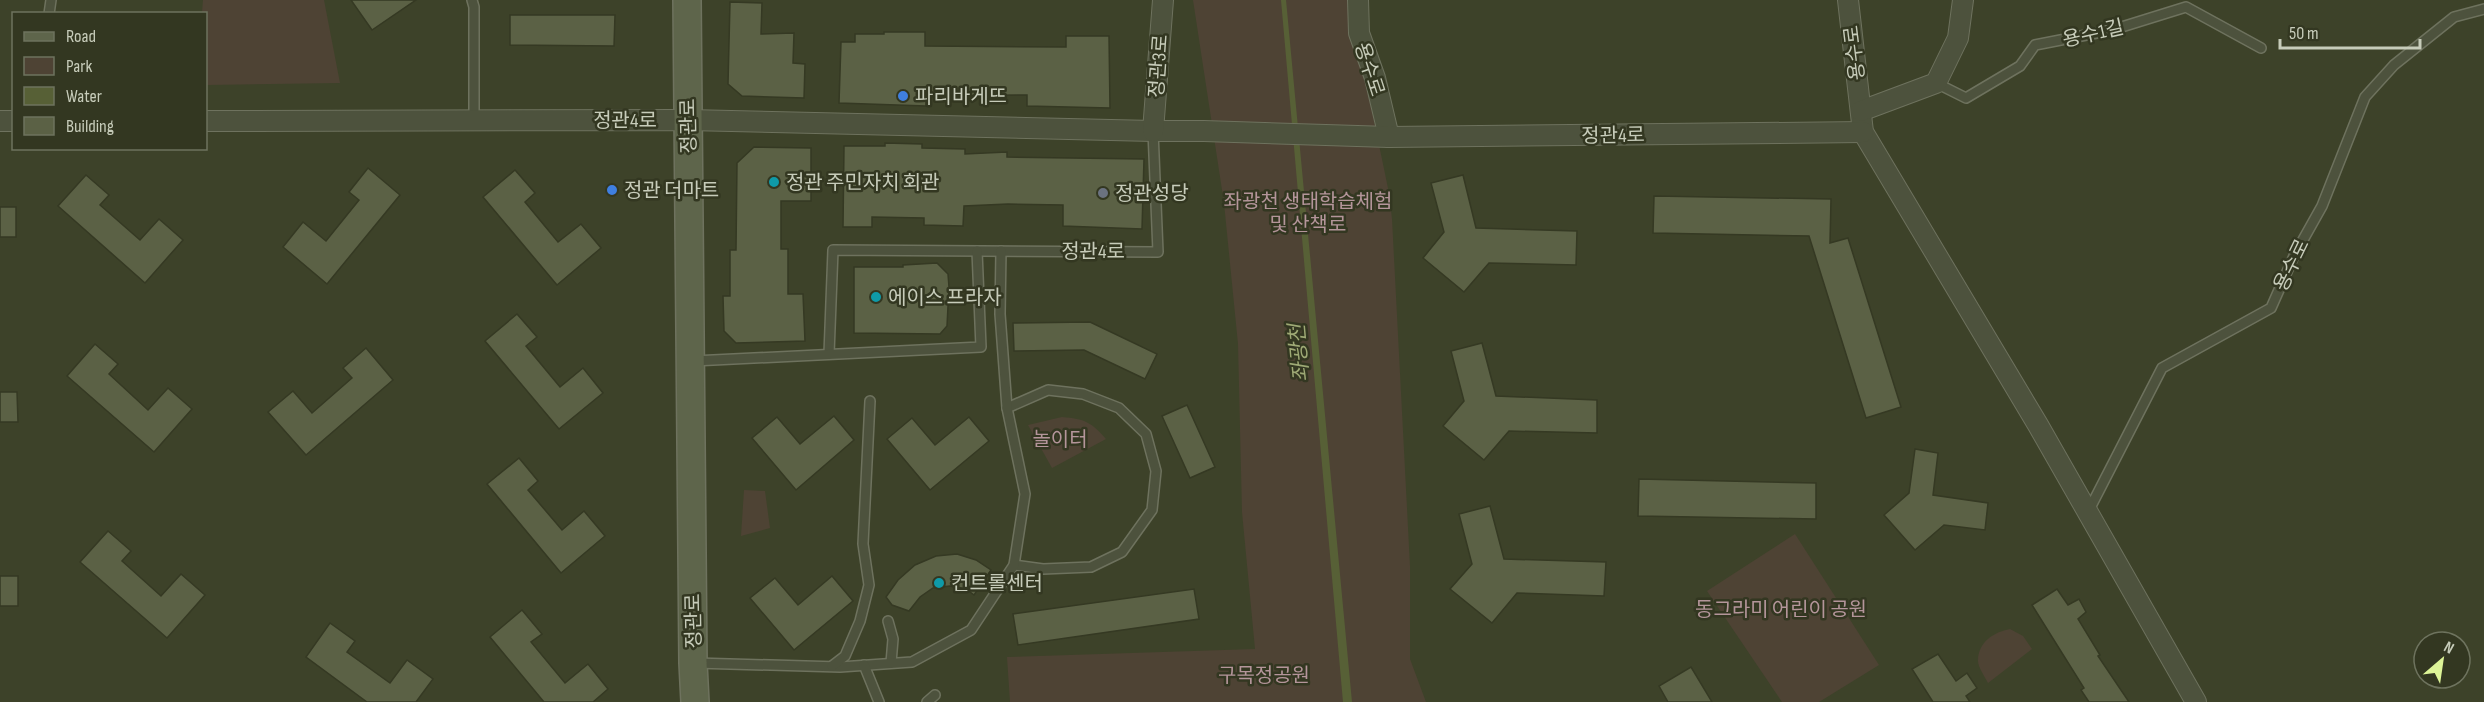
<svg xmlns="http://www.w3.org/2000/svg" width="2484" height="702" font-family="'Sofia Sans Condensed','Noto Sans KR',sans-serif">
  <rect width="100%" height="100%" fill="#3d4229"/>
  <g fill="#4e4334">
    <polygon points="203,0 324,0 340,83 206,85 206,14 202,13"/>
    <polygon points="1193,0 1349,0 1389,193 1392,219 1410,566 1410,659 1426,702 1010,702 1007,657 1255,649 1242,512 1238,344 1224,203"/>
    <path d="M 1062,417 C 1085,419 1091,422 1106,439 L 1052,468 L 1028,425 Z"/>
    <polygon points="744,490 765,491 770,528 741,536"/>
    <polygon points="1795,534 1879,665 1819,702 1782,702 1707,591"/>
    <path d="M 2010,629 L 2023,636 L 2032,649 L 1988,683 C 1985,677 1978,667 1978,661 C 1978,642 1994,632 2010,629 Z"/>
  </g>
  <polygon fill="#576036" points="1281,0 1286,0 1352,702 1343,702"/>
  <g fill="#5b6145" stroke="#353923" stroke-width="1.5">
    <polygon points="351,0 416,0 372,30"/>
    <polygon points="730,2 762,3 761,34 794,33 793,63 805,64 804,98 742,96 728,84"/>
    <polygon points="510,15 615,15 614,46 510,45"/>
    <polygon points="884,32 925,32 925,46 1066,47 1066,36 1109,36 1110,108 1027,106 1027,95 926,96 926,106 839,103 841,42 855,42 855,34 884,34"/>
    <polygon points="885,143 922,144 922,148 965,149 965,154 1007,152 1007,157 1144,159 1142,229 1063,226 1063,205 1008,204 964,206 963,226 924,225 924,218 872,217 872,227 843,227 844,146 885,146"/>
    <polygon points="754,147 811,148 811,201 781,201 781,249 788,249 788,294 803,294 805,341 736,343 724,331 723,296 730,296 730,250 736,250 737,163"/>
    <polygon points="368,168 400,195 327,284 283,247 303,222 326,241 359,200 349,192"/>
    <polygon points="515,170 535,193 525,202 558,242 581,224 601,248 557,285 483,197"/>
    <polygon points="86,175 109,195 100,205 140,240 159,219 183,240 145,283 58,206"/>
    <polygon points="1463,175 1476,228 1577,231 1576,265 1489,263 1464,292 1423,258 1444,232 1431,183"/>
    <polygon points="1654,196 1831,199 1830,243 1848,238 1901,407 1866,418 1809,236 1653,233"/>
    <rect x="0" y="207" width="16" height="30"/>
    <polygon points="937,263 948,274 949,287 947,326 940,334 854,333 854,267 903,267 903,265"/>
    <polygon points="517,314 537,337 526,346 560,387 583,368 603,393 559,429 485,341"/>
    <polygon points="1090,322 1157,354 1145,379 1084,350 1014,351 1013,323"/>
    <polygon points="1482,343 1496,396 1597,400 1597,433 1509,431 1484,460 1443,426 1464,401 1451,351"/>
    <polygon points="95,344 118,364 109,374 148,410 168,388 192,409 154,452 67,376"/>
    <polygon points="366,348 393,380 306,455 268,412 293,391 312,413 352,378 343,368"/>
    <polygon points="0,392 17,392 18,422 0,422"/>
    <polygon points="1187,405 1215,467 1190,478 1162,416"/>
    <polygon points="834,416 854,440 796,490 752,438 777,417 800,444"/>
    <polygon points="969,417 989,441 930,490 887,439 912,418 935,445"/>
    <polygon points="1915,449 1938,453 1933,495 1988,503 1985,530 1944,525 1915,550 1884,515 1909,493"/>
    <polygon points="519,458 538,481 528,490 562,530 584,511 605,536 561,573 487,484"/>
    <polygon points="1639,479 1816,483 1816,519 1638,516"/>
    <polygon points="1490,506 1504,559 1606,562 1604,596 1517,593 1492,623 1450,589 1472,564 1459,514"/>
    <polygon points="108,531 131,551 122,561 161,596 181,574 205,595 167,638 80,562"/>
    <polygon points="957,554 976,560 991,570 974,595 966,589 950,586 933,588 920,597 909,611 892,605 886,597 898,580 915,565 936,556"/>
    <rect x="0" y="576" width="18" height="30"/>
    <polygon points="832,576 853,601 794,650 750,598 775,578 798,605"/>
    <polygon points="1194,589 1199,619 1018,645 1013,614"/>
    <polygon points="2057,589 2068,605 2079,599 2086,612 2078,619 2100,655 2098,656 2129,702 2089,702 2081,690 2084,688 2032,605"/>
    <polygon points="522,610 542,634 531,642 565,683 588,664 608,689 593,702 544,702 490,637"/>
    <polygon points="330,623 355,641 347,652 390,683 407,660 433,679 416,702 367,702 306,657"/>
    <polygon points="1938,654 1956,681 1967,673 1977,688 1966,696 1970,702 1933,702 1912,669"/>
    <polygon points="1691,667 1712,702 1668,702 1659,686"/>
  </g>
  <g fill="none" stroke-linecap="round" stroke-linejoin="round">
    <g stroke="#6e725e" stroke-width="12">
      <g id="lane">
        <polyline points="472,0 474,7 474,120"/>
        <polyline points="49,14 51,0"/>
        <polyline points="1936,83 1966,98 2020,66 2035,45 2112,30 2186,7 2261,48"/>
        <polyline points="829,354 833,250 1158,252 1153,131"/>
        <polyline points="693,361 981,347 977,251"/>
        <polyline points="1007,408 1048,390 1083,394 1119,408 1146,434 1156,471 1152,510 1122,552 1091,567 1043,569 1014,565"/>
        <polyline points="2088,512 2162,368 2271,308 2294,256 2322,206 2365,97 2394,65 2454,17 2484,9"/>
        <polyline points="888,621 893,639 891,663"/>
        <polyline points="695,663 840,667 912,662 971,630 1014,565 1025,494 1007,408 1000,314 1001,251"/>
        <polyline points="864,665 879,702"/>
        <polyline points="832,666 845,656 860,621 869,585 863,544 870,401"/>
        <polyline points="927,702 935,695"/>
      </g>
    </g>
    <g stroke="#6e725e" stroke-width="22">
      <g id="street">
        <polyline points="1358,0 1359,33 1375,78 1389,137"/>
        <polyline points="1848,0 1863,132 2038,425 2196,702"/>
        <polyline points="1861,111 1936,83 1958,38 1963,0"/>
        <polyline points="0,121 14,121"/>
        <polyline points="206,121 688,120 1153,131 1204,131 1389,137 1863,132"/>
        <polyline points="1153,131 1163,0"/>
      </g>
    </g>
    <g stroke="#6e725e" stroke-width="30">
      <polyline id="secondary" points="687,0 693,663 695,702"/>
    </g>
    <use href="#lane" stroke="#4d523d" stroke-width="9"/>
    <use href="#street" stroke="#4d523d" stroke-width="20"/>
    <use href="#secondary" stroke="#5e654b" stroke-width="27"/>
  </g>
  <g fill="#3f7fe0" stroke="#333721" stroke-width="2">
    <circle cx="903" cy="96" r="6"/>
    <circle cx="612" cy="190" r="6"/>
  </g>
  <g fill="#0f9aa8" stroke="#333721" stroke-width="2">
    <circle cx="774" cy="182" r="6"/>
    <circle cx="876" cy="297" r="6"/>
    <circle cx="939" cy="583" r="6"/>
  </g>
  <circle fill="#6b7280" stroke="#333721" stroke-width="2" cx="1103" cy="193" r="6"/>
  <g text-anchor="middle" stroke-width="5" stroke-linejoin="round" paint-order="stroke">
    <g font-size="20" fill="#c7ccba" stroke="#333721">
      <text transform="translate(2093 33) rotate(-13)" y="7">용수1길</text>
      <text transform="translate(1854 53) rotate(-97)" y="7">용수로</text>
      <text transform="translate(1158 66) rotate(-86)" y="7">정관3로</text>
      <text transform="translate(1370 69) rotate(72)" y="7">용수로</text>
      <text x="625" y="127">정관4로</text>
      <text transform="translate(688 126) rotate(-91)" y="7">정관로</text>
      <text transform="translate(1613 135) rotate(-1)" y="7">정관4로</text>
      <text x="1093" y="258">정관4로</text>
      <text transform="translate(2291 265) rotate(-64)" y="7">용수로</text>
      <text transform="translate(693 621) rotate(-91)" y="7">정관로</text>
    </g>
    <g font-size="20" fill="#c7ccba" stroke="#333721" text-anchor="start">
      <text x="915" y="103">파리바게뜨</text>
      <text x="786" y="189">정관 주민자치 회관</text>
      <text x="624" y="197">정관 더마트</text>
      <text x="1115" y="200">정관성당</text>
      <text x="888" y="304">에이스 프라자</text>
      <text x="951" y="590">컨트롤센터</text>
    </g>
    <g font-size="20" fill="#b4959a" stroke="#333721">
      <text x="1308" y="208">좌광천 생태학습체험<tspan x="1308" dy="23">및 산책로</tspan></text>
      <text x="1060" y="446">놀이터</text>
      <text x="1781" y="616">동그라미 어린이 공원</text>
      <text x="1264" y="682">구목정공원</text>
    </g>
    <g font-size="21" font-style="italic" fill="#9ea975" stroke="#333721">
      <text transform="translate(1299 353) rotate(-95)" y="7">좌광천</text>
    </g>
  </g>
  <rect x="12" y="12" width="195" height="138" fill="#333721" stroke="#6e735e" stroke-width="1.5"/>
  <rect x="24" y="32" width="30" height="9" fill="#5e654b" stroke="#6e735e" stroke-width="1.5"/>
  <text x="66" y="42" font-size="18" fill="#c7ccba">Road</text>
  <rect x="24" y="57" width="30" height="18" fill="#4e4334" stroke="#6e735e" stroke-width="1.5"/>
  <text x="66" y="72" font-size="18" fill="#c7ccba">Park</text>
  <rect x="24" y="87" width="30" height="18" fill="#576036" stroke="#6e735e" stroke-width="1.5"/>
  <text x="66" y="102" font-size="18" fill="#c7ccba">Water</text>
  <rect x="24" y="117" width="30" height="18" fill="#5b6145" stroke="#6e735e" stroke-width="1.5"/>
  <text x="66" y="132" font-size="18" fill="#c7ccba">Building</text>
  <g transform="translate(2442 660) rotate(29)"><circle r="28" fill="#333721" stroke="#6e735e" stroke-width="1.5"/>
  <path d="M0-4.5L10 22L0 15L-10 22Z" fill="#ddf497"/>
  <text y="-9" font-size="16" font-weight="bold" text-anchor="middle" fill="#c7ccba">N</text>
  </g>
  <path d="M2280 39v9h140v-9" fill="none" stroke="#c7ccba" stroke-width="3"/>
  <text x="2289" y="39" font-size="18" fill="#c7ccba" stroke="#333721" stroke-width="4.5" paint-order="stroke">50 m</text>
</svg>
